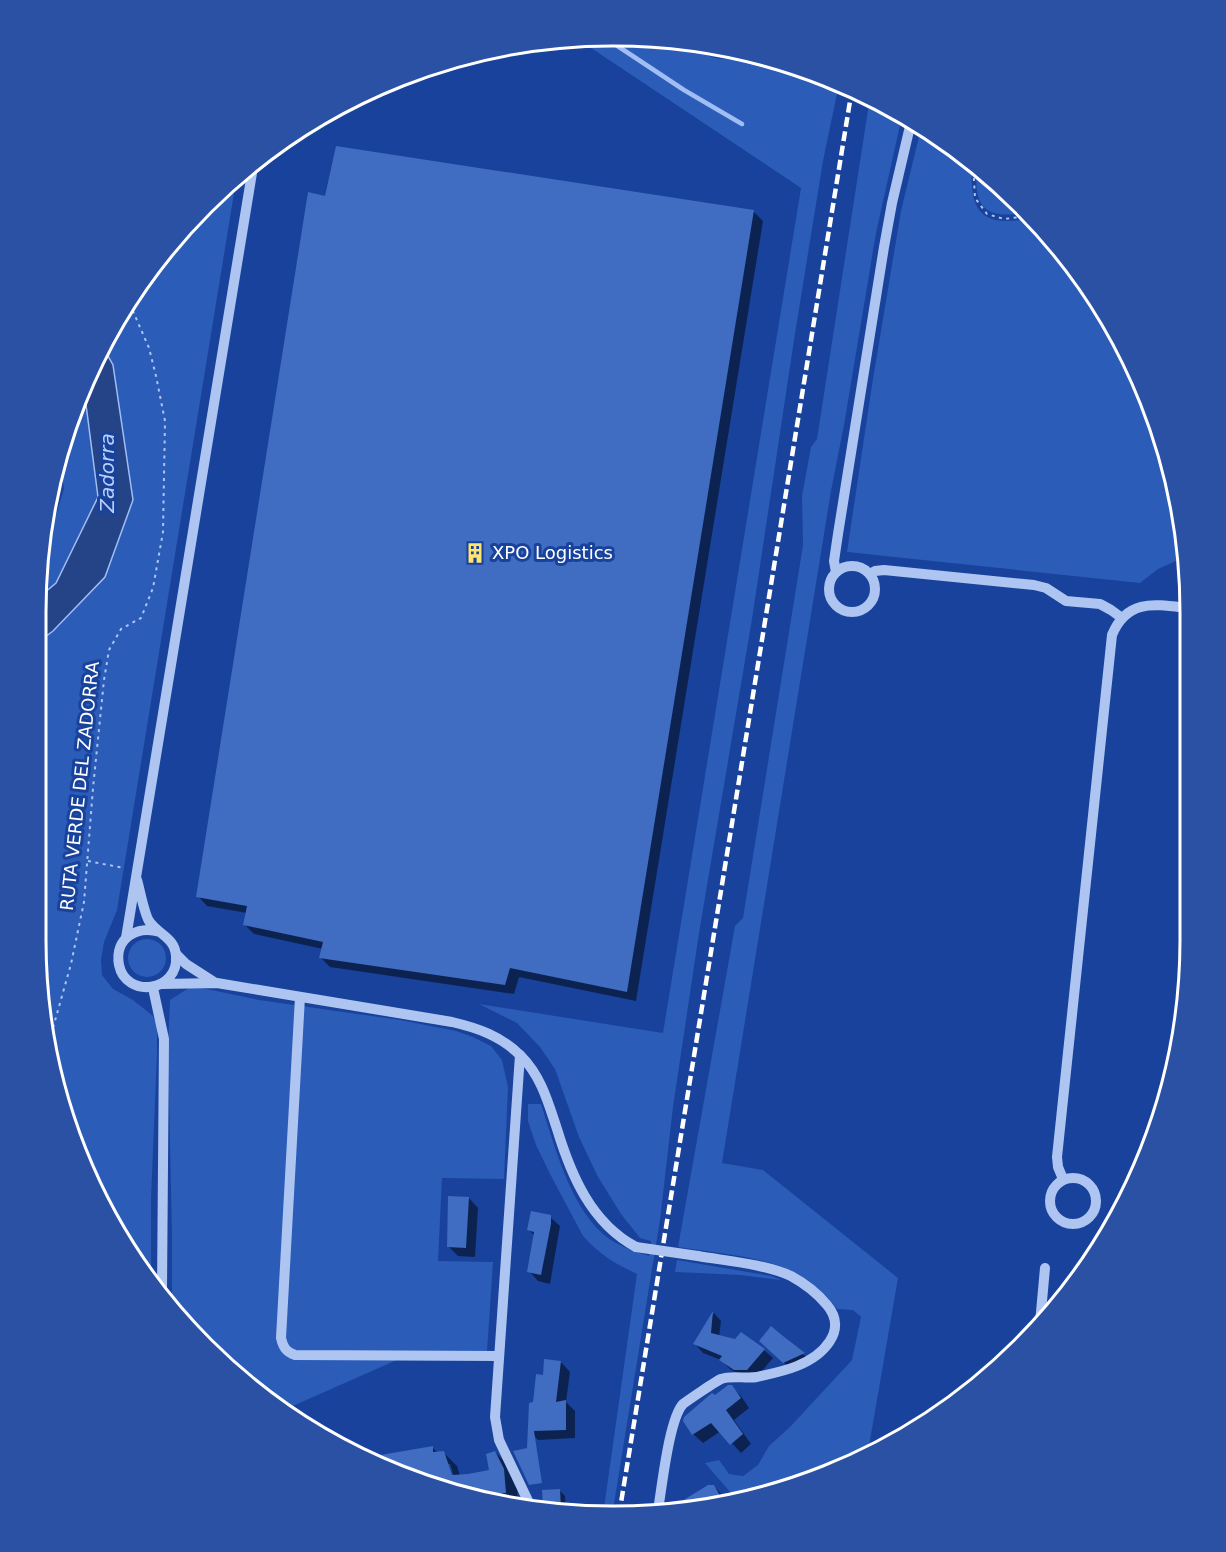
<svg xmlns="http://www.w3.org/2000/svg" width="1226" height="1552" font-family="'DejaVu Sans',sans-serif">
  <rect width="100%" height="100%" fill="#18429b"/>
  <g fill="#2b5cb8">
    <path d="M 651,37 C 660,39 671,39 680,42 C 705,50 715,69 743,52 L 763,56 L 839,84 L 823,161 L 794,340 L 752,619 L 699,933 L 673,1107 L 660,1220 L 612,1516 L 603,1515 L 637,1274 C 614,1263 600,1255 583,1236 L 550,1174 L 536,1145 L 528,1121 L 528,1104 L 541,1104 C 555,1147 569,1203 603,1234 C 616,1245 633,1251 649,1256 L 651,1241 L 640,1238 L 621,1214 L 598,1177 L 579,1137 L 555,1069 L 540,1047 L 517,1023 L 479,1004 L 663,1033 L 801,188 L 579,40 Z"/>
    <path d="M 870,97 L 902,116 L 876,233 L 844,425 L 831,491 L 722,1163 L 763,1170 L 898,1278 L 868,1452 L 762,1496 L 737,1500 L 705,1463 L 719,1460 L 729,1474 L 743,1476 L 758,1465 L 769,1446 L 790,1427 L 852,1360 L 861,1317 L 853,1310 L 837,1309 C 825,1294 811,1280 794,1272 C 762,1256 714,1253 678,1247 L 735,926 L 743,918 L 803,545 L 802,496 L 811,447 L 817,439 Z"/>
    <path d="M 921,128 L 965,155 L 972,162 C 971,191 970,222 1008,221 C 1016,221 1024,219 1032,218 L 1047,233 L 1113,325 L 1159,428 L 1185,557 L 1158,569 L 1140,583 L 847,552 L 872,385 L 901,211 Z"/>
    <path d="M 977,167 L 1026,213 C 985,219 973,208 977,167 Z"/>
    <polygon points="235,187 117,910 104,942 101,960 102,975 113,989 133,1000 153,1016 157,1026 157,1054 151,1199 151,1277 113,1227 56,1088 36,939 37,643 53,631 105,577 113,365 103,347 113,324 179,233"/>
    <path d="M 83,392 L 85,397 L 98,497 L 56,583 L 37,599 C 37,580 36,557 48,542 L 64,489 L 60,459 L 67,427 Z"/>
    <circle cx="147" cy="958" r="19"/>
    <polygon points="192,986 259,1000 400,1020 456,1031 473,1037 491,1046 502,1060 508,1087 504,1179 442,1178 438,1261 493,1262 487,1352 399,1359 286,1409 205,1347 172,1304 172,1239 168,1047 170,1000"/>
    <polygon points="677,1260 771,1276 781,1280 741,1275 675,1272"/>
  </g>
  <polygon fill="#244487" stroke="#a0bef4" stroke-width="1.5" points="103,347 113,365 133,500 105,577 53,631 37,643 37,599 56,583 98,497 85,397 83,392"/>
  <g fill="#0007" fill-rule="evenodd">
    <polygon points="326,198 753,211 763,221 636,1001 519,977 514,994 330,967 321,958 323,949 254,934 245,925 247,913 207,906 198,896"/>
    <polygon points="469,1198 478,1208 475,1257 458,1256 448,1246"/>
    <polygon points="550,1217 560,1226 550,1284 538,1281 529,1271 534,1235 529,1230"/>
    <polygon points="714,1313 721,1321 719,1337 736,1341 741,1334 764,1350 773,1358 756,1378 744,1378 730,1369 721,1360 703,1353 695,1344"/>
    <polygon points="772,1328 804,1355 811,1362 792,1370 761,1341"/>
    <polygon points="561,1362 570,1372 566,1402 575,1411 575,1438 538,1440 529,1430 534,1404 544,1377"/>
    <polygon points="731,1386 741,1396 749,1408 734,1420 751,1444 741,1453 721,1431 703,1443 693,1434"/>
    <path d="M 432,1447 L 438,1453 L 444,1453 L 457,1466 L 463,1486 L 491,1471 L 495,1452 L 508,1465 L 517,1483 L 518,1503 L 463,1496 L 371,1458 ZM 447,1464 L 450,1464 L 456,1483 L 453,1484 Z"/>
    <polygon points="714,1486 723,1496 726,1501 692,1506 687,1500"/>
    <polygon points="559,1490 565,1496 566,1510 545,1507"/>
  </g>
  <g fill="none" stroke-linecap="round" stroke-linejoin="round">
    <polyline stroke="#a0bef4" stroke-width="4.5" points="607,39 684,90 742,124"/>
  </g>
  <g fill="#406cc1">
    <polygon points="336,146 754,210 627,992 510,968 505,985 319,958 323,942 243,925 247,906 196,897 308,192 325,196"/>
    <polygon points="448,1196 469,1197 466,1248 447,1247"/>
    <polygon points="531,1211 551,1215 551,1224 541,1275 527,1272 534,1232 527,1230"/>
    <polygon points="713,1311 711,1333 735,1339 741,1332 765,1349 747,1370 734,1370 719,1360 722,1356 693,1344"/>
    <polygon points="771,1326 783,1336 805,1353 783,1363 759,1341"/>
    <polygon points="544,1359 561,1361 556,1402 566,1400 566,1430 534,1431 542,1483 529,1485 513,1451 527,1448 529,1403 533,1402 536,1374 543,1375"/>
    <polygon points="728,1385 732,1385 741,1398 726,1410 743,1434 730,1445 711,1423 692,1435 683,1421 684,1417 712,1393 715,1395"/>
    <polygon points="433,1446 433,1452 444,1451 452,1475 468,1474 489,1470 486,1454 495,1451 504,1469 506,1493 459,1494 369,1457"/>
    <polygon points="708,1485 714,1485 723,1501 669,1509"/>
    <polygon points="560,1489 561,1509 543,1507 542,1490"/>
  </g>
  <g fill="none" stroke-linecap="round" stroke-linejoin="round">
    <g stroke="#aec5f2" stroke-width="2" stroke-dasharray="3 4.5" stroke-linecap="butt">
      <polyline points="684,43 719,56 739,52"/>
      <polyline points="973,163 975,198 987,214 1004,219 1029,216"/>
      <polyline points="88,861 124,868"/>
      <polyline points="49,1042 71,964 84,902 93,788 104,680 109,650 121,629 141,618 153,588 163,532 165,421 156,376 149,348 129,302"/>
    </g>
    <g stroke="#aec5f2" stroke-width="10">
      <circle cx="852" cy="589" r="23"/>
      <polyline points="836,572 834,561 838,534 884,247 892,203 911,122"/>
      <polyline points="870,574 875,571 884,570 1034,585 1046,588 1066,601 1100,604 1111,610 1122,618"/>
      <path d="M 137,880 C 140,890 144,913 149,921 C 157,934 175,937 176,956 C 179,992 126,999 119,965 C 114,938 137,925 160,932"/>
      <polyline points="126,938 252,173"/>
      <polyline points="176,954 186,964 214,982"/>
      <path d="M 162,984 L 217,983 L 452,1022 C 478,1028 501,1036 521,1056 C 541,1076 548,1102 557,1129 C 571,1175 591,1223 636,1247"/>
      <polyline points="153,988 164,1039 162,1291"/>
      <path d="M 300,997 L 281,1338 C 283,1347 286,1352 295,1355 L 499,1356"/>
      <polyline points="520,1055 495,1417 499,1440 530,1505"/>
      <circle cx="1073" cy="1201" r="23"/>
      <path d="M 1063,1179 L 1058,1167 L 1057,1157 L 1112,635 C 1127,599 1154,604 1186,608 L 1189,612"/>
      <polyline points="1040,1323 1045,1268"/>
      <path d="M 658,1510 C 662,1487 669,1419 683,1404 C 687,1401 716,1381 721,1379 C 732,1375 746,1379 757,1377 C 770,1374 785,1371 797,1366 C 822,1356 849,1331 827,1305 C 818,1294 804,1283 791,1276 C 765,1264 727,1261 698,1256"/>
    </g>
    <polyline stroke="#fff" stroke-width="4.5" stroke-dasharray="10 4.5" stroke-linecap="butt" points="619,1515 852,89"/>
    <polyline stroke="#aec5f2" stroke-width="10" points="636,1247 698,1256"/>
  </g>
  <defs>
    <g id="building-bare" transform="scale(1.62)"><path d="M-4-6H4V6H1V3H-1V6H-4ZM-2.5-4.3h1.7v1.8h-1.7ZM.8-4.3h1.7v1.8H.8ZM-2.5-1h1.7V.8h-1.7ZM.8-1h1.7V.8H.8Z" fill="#ffe56e" stroke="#18429b" stroke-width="2.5" paint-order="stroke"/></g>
  </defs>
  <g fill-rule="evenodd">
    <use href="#building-bare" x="475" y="553"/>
  </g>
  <g text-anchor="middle" stroke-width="6" stroke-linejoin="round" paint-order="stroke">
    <g font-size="18" fill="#fff" stroke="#18429b" text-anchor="start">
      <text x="492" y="559">XPO Logistics</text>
    </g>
    <g font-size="18" fill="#fff" stroke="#18429b">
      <text transform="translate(80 786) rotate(-84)" y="6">RUTA VERDE DEL ZADORRA</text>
    </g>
    <g font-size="20" font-style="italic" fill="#bad0f8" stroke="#18429b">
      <text transform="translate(107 473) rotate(-90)" y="7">Zadorra</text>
    </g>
  </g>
  <path d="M0 0H1226V1552H0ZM612 46H614A566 566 0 0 1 1180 612V940A566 566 0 0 1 614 1506H612A566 566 0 0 1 46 940V612A566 566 0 0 1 612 46Z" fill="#2a51a3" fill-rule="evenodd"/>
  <path fill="none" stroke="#fff" stroke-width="3" d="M612 46H614A566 566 0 0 1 1180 612V940A566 566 0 0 1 614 1506H612A566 566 0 0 1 46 940V612A566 566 0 0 1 612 46Z"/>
</svg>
